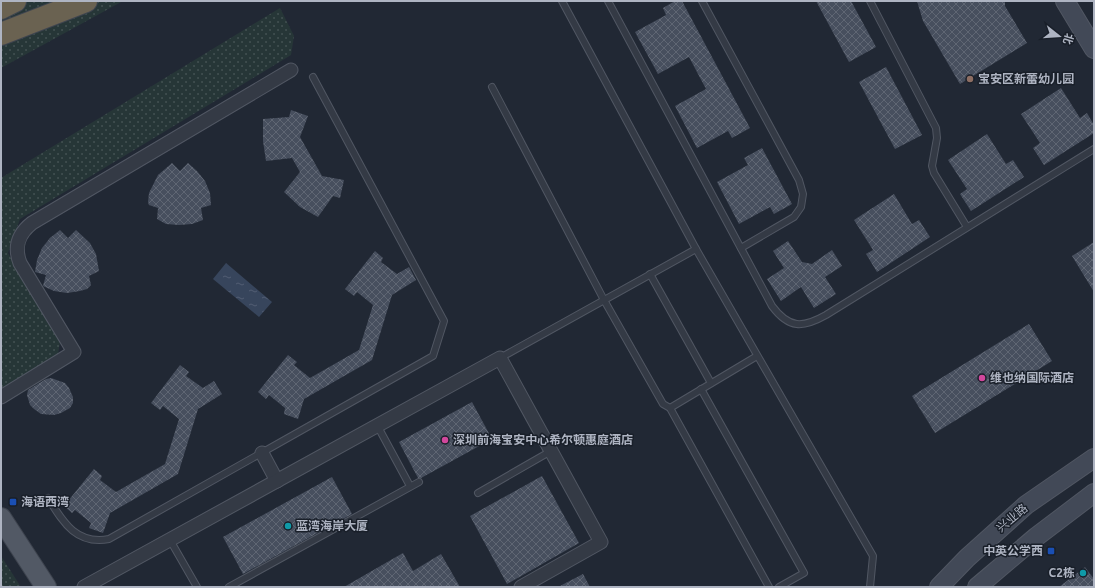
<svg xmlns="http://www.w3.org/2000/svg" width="1095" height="588" font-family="Ubuntu,'Noto Sans SC',sans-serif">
  <defs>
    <pattern id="green-dots" width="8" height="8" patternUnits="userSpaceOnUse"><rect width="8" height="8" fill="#263637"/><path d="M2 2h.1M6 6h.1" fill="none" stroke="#435152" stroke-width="1.8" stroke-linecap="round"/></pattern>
    <pattern id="water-ripples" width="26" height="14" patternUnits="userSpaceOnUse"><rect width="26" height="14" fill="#37455c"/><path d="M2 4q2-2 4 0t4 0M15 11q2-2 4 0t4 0" fill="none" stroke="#515d72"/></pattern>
    <pattern id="building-cross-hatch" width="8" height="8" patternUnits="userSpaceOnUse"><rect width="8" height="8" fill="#474f5e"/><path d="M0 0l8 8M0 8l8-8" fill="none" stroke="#5f6673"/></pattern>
  </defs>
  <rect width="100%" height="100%" fill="#212834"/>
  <g fill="url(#green-dots)">
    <polygon points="1,1 123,1 1,68"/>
    <polygon points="280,8 294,36 291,55 20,219 8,253 60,342 58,354 1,390 1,178"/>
    <polygon points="1,556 21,587 1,587"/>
  </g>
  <polygon fill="url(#water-ripples)" points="226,263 272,302 259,317 213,279"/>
  <g fill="url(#building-cross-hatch)">
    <polygon points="675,1 682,1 750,128 732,138 728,131 697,148 675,106 706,89 689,57 658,74 635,32 666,15 663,8"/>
    <polygon points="816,1 851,1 876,47 849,62"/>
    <polygon points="917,1 1005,1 1005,6 1027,43 960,84 923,21"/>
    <polygon points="886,67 922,135 895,149 859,82"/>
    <polygon points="1061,88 1080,118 1087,113 1094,125 1094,133 1044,165 1033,148 1040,143 1021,114"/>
    <polygon points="291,110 308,116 300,137 322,176 344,180 340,198 333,196 318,217 300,207 284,192 300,172 292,158 266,161 263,141 263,119 289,117"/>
    <polygon points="987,134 1006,164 1013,160 1024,177 971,211 960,194 967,189 948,160"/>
    <polygon points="762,148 792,204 774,214 770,207 739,224 717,182 748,165 744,158"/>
    <polygon points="172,163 180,171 188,163 197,171 205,181 210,193 211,205 201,208 203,220 192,224 179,225 166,224 157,219 158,208 149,205 148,202 149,193 158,175"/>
    <polygon points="894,194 912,224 919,220 930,237 877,272 866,254 873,250 854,220"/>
    <polygon points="60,230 68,238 76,230 90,243 96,254 99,271 89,276 91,285 87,289 80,291 67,293 54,291 43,286 46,275 35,272 37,260 42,248 50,238"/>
    <polygon points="788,241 802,262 812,264 832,250 842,266 825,277 836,294 814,308 801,287 781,301 767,279 784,268 773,251"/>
    <polygon points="1094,242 1094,292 1072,256"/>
    <polygon points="375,251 383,258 381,262 397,274 409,267 416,280 392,295 372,360 304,399 298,419 284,414 285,408 269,395 266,399 258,392 288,355 297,362 294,365 310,378 359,350 373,305 357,292 354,296 345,289"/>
    <polygon points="1029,324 1052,361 935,433 912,396"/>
    <polygon points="180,365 189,372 186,376 203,388 214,381 222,394 198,409 178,474 110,513 103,533 89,528 91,523 75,510 72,513 64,506 94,469 102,476 100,480 116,492 165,464 179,419 163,406 160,410 151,403"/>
    <polygon points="51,378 65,383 69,388 73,397 73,403 70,408 61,413 54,415 41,414 34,409 30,405 27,395 28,390 46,379"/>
    <polygon points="472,402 492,439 421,478 418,478 399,442"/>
    <polygon points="542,476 579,543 507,584 470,516"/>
    <polygon points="332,477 352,514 243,574 223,537"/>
    <polygon points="403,553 413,571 441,554 460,587 344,587"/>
    <polygon points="1085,567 1094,579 1094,587 1059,587"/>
    <polygon points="583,574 590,587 558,587"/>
  </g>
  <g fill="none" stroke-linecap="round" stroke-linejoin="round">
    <g stroke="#515763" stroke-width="8">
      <g id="lane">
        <polyline points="562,1 696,249 873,556 870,587"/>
        <path d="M 608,1 L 772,306 C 789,329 803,328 826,315 L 1094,149"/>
        <polyline points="702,1 799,180 803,194 801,207 794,217 741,248"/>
        <polyline points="870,1 936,128 937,138 932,166 934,173 967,227"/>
        <polyline points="492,87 604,300 663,404 670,408 769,587"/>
        <polyline points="650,274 711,383"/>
        <polyline points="500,358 696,249"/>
        <polyline points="701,389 804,573 779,587"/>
        <polyline points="670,408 757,356"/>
        <polyline points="377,425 410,486"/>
        <polyline points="478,493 551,451"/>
        <path d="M 48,498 C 63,522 76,545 109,539 L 433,356 L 444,321 L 313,77"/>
        <polyline points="170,540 197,587"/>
        <polyline points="229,587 419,482"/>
      </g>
    </g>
    <g stroke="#515763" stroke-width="15">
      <g id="street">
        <path d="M 1,397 L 74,352 L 20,263 C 14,247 18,234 32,223 L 291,70"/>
        <polyline points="262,453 277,481"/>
        <polyline points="84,587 500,358 601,542 521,587"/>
      </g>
    </g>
    <g stroke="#515763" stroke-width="20">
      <g id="secondary">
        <polyline points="1065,1 1094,49"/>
        <polyline points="939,587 967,558 1026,505 1094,458"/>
        <polyline points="977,587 1036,537 1094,493"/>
      </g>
    </g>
    <g stroke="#3d434e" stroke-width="22">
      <polyline id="primary" points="1,518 46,587"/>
    </g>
    <g stroke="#3e444f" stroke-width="24">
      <g id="highway">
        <polyline points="1,8 15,1"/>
        <polyline points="1,34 86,1"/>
      </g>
    </g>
    <use href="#lane" stroke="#343a45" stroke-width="6"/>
    <use href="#street" stroke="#343a45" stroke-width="13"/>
    <use href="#secondary" stroke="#424957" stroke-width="18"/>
    <use href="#primary" stroke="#525965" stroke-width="20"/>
    <use href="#highway" stroke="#6a6251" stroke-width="22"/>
  </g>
  <circle fill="#8d6e63" stroke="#191f29" stroke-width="1.5" cx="970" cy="79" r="4"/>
  <g fill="#d1479c" stroke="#191f29" stroke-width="1.5">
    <circle cx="982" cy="378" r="4"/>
    <circle cx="445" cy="440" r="4"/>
  </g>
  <g fill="#1a4fb4" stroke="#191f29" stroke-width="1.5">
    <rect x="9" y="498" width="8" height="8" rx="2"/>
    <rect x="1047" y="547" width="8" height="8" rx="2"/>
  </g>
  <g fill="#0f9aa8" stroke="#191f29" stroke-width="1.5">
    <circle cx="288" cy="526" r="4"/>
    <circle cx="1083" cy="573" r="4"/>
  </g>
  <g text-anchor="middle" stroke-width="3" stroke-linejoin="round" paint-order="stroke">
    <g font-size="12" font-weight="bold" fill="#aeb4c2" stroke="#191f29" text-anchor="start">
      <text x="978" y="83">宝安区新蕾幼儿园</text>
      <text x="990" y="382">维也纳国际酒店</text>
      <text x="453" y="444">深圳前海宝安中心希尔顿惠庭酒店</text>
      <text x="21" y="506">海语西湾</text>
      <text x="296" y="530">蓝湾海岸大厦</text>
      <text x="1043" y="555" text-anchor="end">中英公学西</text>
      <text x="1075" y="577" text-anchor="end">C2栋</text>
    </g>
    <g font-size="12" fill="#aeb4c2" stroke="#191f29">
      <text transform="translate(1012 518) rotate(-40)" y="4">兴业路</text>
    </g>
  </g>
  <rect width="1095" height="588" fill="none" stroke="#aeb4c2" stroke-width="4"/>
  <g transform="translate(1059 36) rotate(107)" stroke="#191f29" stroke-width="3" paint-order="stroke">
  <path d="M0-3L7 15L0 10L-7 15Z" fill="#aeb4c2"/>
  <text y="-6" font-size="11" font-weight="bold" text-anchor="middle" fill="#aeb4c2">北</text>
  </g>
</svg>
